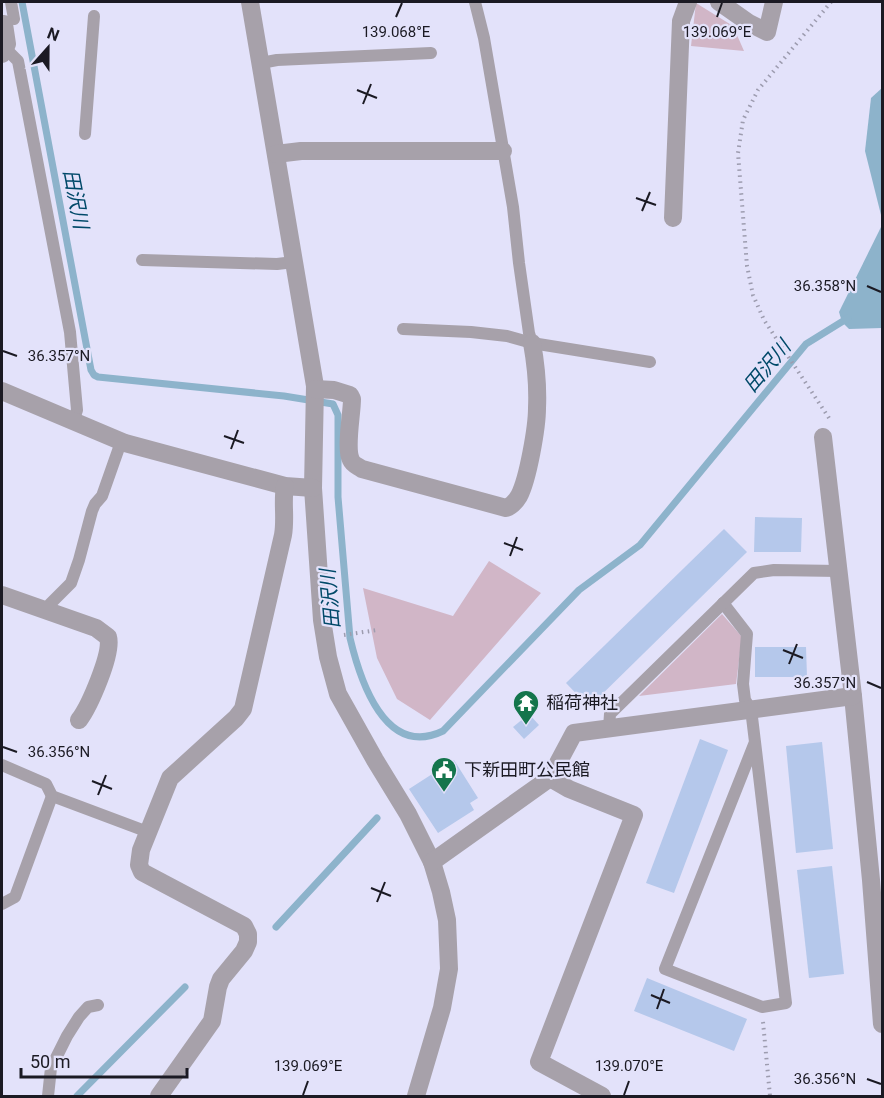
<svg xmlns="http://www.w3.org/2000/svg" width="884" height="1098" font-family="Roboto,'Noto Sans JP',sans-serif">
  <rect width="100%" height="100%" fill="#e3e2fa"/>
  <g fill="#d1b6c7">
    <polygon points="696,3 733,26 744,51 691,46"/>
    <polygon points="489,561 541,593 430,720 397,699 377,658 363,588 453,616"/>
    <polygon points="722,614 742,637 736,684 639,696"/>
  </g>
  <g fill="#8db3cb">
    <polygon points="882,88 882,219 865,151 871,98"/>
    <polygon points="882,225 882,328 849,329 842,322 839,312"/>
  </g>
  <g fill="none" stroke-linecap="round" stroke-linejoin="round">
    <g stroke="#8db3cb" stroke-width="7">
      <path d="M 22,2 L 91,370 L 94,375 L 98,377 L 284,396 L 333,404 L 338,415 L 338,497 L 350,638 C 360,680 385,759 443,731 L 579,590 L 640,545 L 806,344 L 848,318"/>
      <polyline points="276,927 377,818"/>
      <polyline points="77,1096 185,987"/>
    </g>
  </g>
  <g fill="#b5c8eb">
    <polygon points="755,517 802,518 801,552 754,552"/>
    <polygon points="724,529 747,552 589,707 566,683"/>
    <polygon points="755,647 806,647 807,677 755,677"/>
    <polygon points="529,714 539,725 524,739 513,727"/>
    <polygon points="700,739 728,750 674,893 646,883"/>
    <polygon points="822,742 833,849 796,853 786,746"/>
    <polygon points="454,760 478,798 470,803 474,810 438,833 409,789"/>
    <polygon points="832,866 844,974 809,978 797,870"/>
    <polygon points="647,978 747,1019 734,1051 634,1011"/>
  </g>
  <g fill="none" stroke-linecap="round" stroke-linejoin="round">
    <g stroke="#9d9caf" stroke-width="4" stroke-dasharray="1.5 4.5" stroke-linecap="butt">
      <polyline points="829,418 764,320 753,295 747,266 738,153 743,120 758,90 831,2"/>
      <polyline points="344,635 377,630"/>
      <polyline points="763,1022 770,1096"/>
    </g>
    <g stroke="#a7a1aa" stroke-width="12">
      <polyline points="11,2 14,19"/>
      <polyline points="475,2 484,38 513,207 519,263 529,333 532,343"/>
      <polyline points="6,49 18,61 70,332 77,410 73,422"/>
      <polyline points="261,63 277,60 431,53"/>
      <polyline points="85,134 94,16"/>
      <polyline points="142,260 277,264 294,262"/>
      <polyline points="403,329 471,332 507,336 532,343 650,362"/>
      <polyline points="723,603 747,634 743,684 745,700 751,709 755,742 786,1003 762,1007 665,969 755,742"/>
      <polyline points="47,611 50,604 71,583 79,560 92,511 95,504 102,496 121,442"/>
      <polyline points="609,728 610,714 754,573 774,570 839,571"/>
      <polyline points="2,765 46,784 52,796 148,832"/>
      <polyline points="2,904 15,897 52,796"/>
      <polyline points="48,1096 51,1068 67,1036 79,1017 88,1007 98,1005"/>
    </g>
    <g stroke="#a7a1aa" stroke-width="18">
      <polyline points="250,2 315,386 313,488 322,620 328,657 338,694 375,760 408,814 432,862 441,892 447,920 449,969 442,1008 416,1096"/>
      <polyline points="719,2 749,23 767,32 774,2"/>
      <polyline points="2,54 7,44 4,24"/>
      <polyline points="276,154 301,151 503,151"/>
      <polyline points="673,218 681,21 688,2"/>
      <path d="M 315,389 L 334,390 L 350,395 L 352,399 C 352,414 345,448 351,460 C 353,465 358,466 362,469 L 506,508 C 512,506 516,501 519,496 C 528,479 537,427 537,408 C 538,386 536,365 532,343"/>
      <polyline points="2,391 125,443 285,486 313,488"/>
      <polyline points="823,437 853,696 871,880 882,1024"/>
      <path d="M 2,595 L 96,628 L 108,637 C 113,653 89,707 79,720"/>
      <polyline points="550,778 569,789 634,815 539,1062 602,1096"/>
      <polyline points="432,862 550,778 574,733 853,696"/>
      <path d="M 159,1096 L 212,1021 L 218,987 L 221,979 L 244,951 L 248,942 L 248,934 L 244,926 L 142,872 L 139,865 L 141,850 L 170,778 L 236,718 L 243,709 L 283,535 C 286,518 282,502 285,486"/>
    </g>
  </g>
  <path fill="none" stroke="#1b1a23" stroke-width="2" d="M 396,17 L 402,3M 717,17 L 722,3M 357,90 L 377,98M 363,104 L 371,84M 636,198 L 656,205M 642,211 L 650,192M 867,286 L 881,292M 3,351 L 17,356M 224,436 L 244,443M 231,449 L 238,430M 504,543 L 523,550M 510,556 L 517,537M 783,650 L 803,658M 789,664 L 797,644M 867,682 L 881,688M 3,747 L 17,752M 92,781 L 112,789M 98,795 L 106,775M 371,888 L 391,896M 377,902 L 385,882M 651,995 L 670,1003M 657,1009 L 664,989M 867,1079 L 881,1084M 303,1095 L 308,1081M 624,1095 L 629,1081"/>
  <defs>
    <g id="temple-pin" transform="scale(1.35)"><path d="M0 17L-7.5 6A9.5 9.5 0 1 1 7.5 6Z" fill="#14754c" stroke="#e3e2fa"/><path d="M0-6L5-2H3V0L6.5 2.5H4V6H1.5V3h-3V6H-4V2.5H-6.5L-3 0V-2H-5Z" fill="#fff"/></g>
    <g id="civic-pin" transform="scale(1.35)"><path d="M0 17L-7.5 6A9.5 9.5 0 1 1 7.5 6Z" fill="#14754c" stroke="#e3e2fa"/><path d="M-.6-6.5H3V-4.5H.6V-3L4-1V1h2V6H-6V1h2V-1L-.6-3ZM-1.2 2.5V6h2.4V2.5Z" fill="#fff"/></g>
  </defs>
  <g fill-rule="evenodd">
    <use href="#temple-pin" x="526" y="703"/>
    <use href="#civic-pin" x="444" y="770"/>
  </g>
  <g text-anchor="middle" stroke-width="4.5" stroke-linejoin="round" paint-order="stroke">
    <g font-size="18" fill="#1b1a23" stroke="#e3e2fa" text-anchor="start">
      <text x="546" y="709">稲荷神社</text>
      <text x="464" y="776">下新田町公民館</text>
    </g>
    <g font-size="20" font-style="italic" fill="#004969" stroke="#e3e2fa">
      <text transform="translate(76 199) rotate(79)" y="7">田沢川</text>
      <text transform="translate(767 366) rotate(-50)" y="7">田沢川</text>
      <text transform="translate(330 599) rotate(-95)" y="7">田沢川</text>
    </g>
  </g>
  <g font-size="15" text-anchor="middle" fill="#1b1a23" stroke="#e3e2fa" stroke-width="4.5" stroke-linejoin="round" paint-order="stroke">
    <text x="396" y="37">139.068°E</text>
    <text x="717" y="37">139.069°E</text>
    <text x="825" y="291">36.358°N</text>
    <text x="59" y="361">36.357°N</text>
    <text x="825" y="688">36.357°N</text>
    <text x="59" y="757">36.356°N</text>
    <text x="308" y="1071">139.069°E</text>
    <text x="629" y="1071">139.070°E</text>
    <text x="825" y="1084">36.356°N</text>
  </g>
  <rect width="884" height="1098" fill="none" stroke="#1b1a23" stroke-width="6"/>
  <g transform="translate(48 48) rotate(21)" stroke="#e3e2fa" stroke-width="4.5" paint-order="stroke">
  <path d="M0-4.5L10 22L0 15L-10 22Z" fill="#1b1a23"/>
  <text y="-9" font-size="16" font-weight="bold" text-anchor="middle" fill="#1b1a23">N</text>
  </g>
  <path d="M21 1068v9h166v-9" fill="none" stroke="#1b1a23" stroke-width="3"/>
  <text x="30" y="1068" font-size="18" fill="#1b1a23" stroke="#e3e2fa" stroke-width="4.5" paint-order="stroke">50 m</text>
</svg>
